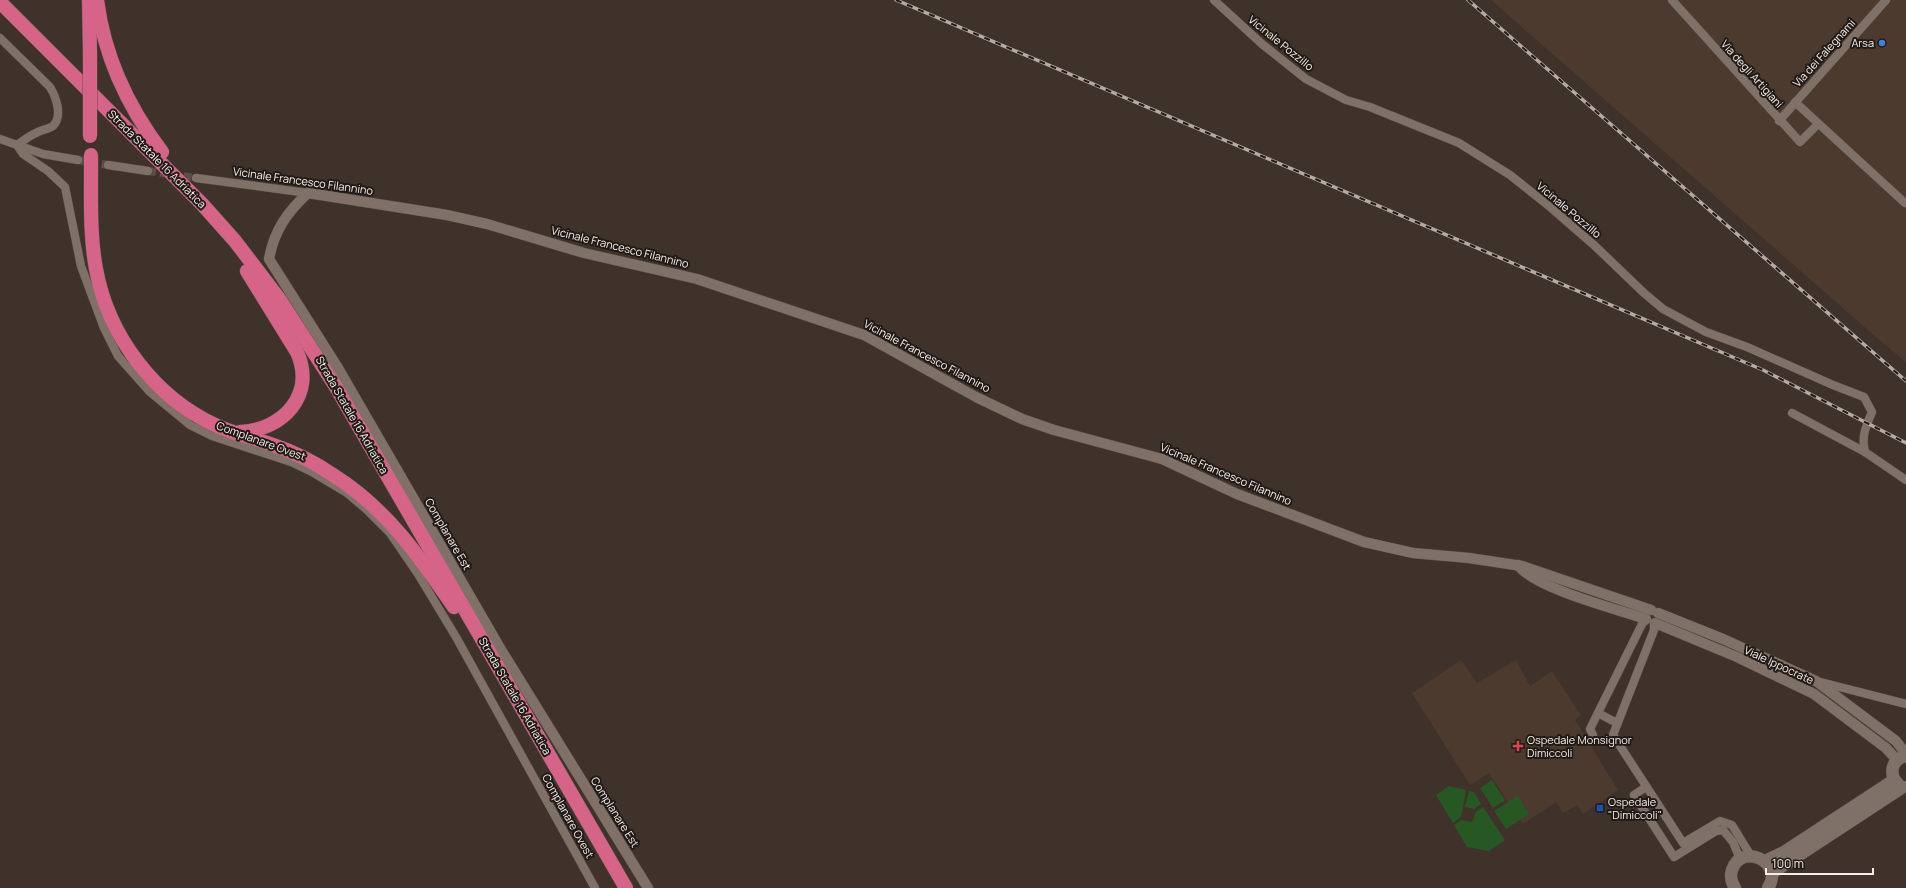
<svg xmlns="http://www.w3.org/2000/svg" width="1906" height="888" font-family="Manrope,sans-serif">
  <rect width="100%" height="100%" fill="#3f322a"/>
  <g fill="#4d3a2e">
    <polygon points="1491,0 1906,0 1906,362 1884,344"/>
    <polygon points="1461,660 1477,683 1516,660 1530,686 1552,671 1581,715 1575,720 1618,790 1583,814 1577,805 1563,813 1556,802 1523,824 1489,773 1470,785 1412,693"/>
  </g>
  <g fill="#275823">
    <polygon points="1492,780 1505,800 1493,808 1480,788"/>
    <polygon points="1449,786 1466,790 1461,817 1453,823 1436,795"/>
    <polygon points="1469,791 1474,792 1481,804 1474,809 1465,807"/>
    <polygon points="1518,796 1529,814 1506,829 1494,811"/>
    <polygon points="1483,807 1505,840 1489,851 1467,847 1454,825 1462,820 1472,822 1476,812"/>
  </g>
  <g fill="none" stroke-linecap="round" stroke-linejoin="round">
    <g stroke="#5a4e46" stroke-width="8" stroke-dasharray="8 4" stroke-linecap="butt">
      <polyline points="78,160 108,165"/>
      <polyline points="148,171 196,178"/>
    </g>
    <g stroke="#5c504a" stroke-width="9">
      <g id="minor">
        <path d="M 1214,0 L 1262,44 L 1306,79 L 1346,100 L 1370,107 L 1459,143 L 1510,175 L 1549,206 L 1595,246 L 1644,293 L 1663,309 L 1706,332 L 1747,347 L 1833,385 L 1864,397 L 1872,412 C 1866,426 1861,437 1865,452"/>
        <polyline points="1672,0 1800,142 1818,124"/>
        <path d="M 0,38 L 50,87 C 56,97 63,116 53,126 C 49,129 41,130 36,133 C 29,136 23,141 17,145"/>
        <polyline points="1795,102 1905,203"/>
        <polyline points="1779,121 1886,0"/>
        <polyline points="0,139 43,154 78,160"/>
        <polyline points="17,145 23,154 48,171 65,187 81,266 104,328 118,356 150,392 190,425 212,436 291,462 312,472 347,493 366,509 390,533 418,574 456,637 595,888"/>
        <polyline points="108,165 148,171"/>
        <polyline points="196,178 308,193"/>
        <polyline points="1792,413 1865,452 1906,480"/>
        <polyline points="1654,623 1654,630 1613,735 1683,843 1720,821 1732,825 1751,856"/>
        <polyline points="1820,682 1906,704"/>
        <polyline points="1598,713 1613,721 1618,721"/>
        <polyline points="1593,735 1590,729 1642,624 1646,620"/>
        <polyline points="1646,787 1634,795 1674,857 1716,831 1723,830 1733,842 1740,859"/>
      </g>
    </g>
    <g stroke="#5c504a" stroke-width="11">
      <g id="tertiary">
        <path d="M 1518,565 C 1534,588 1616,609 1646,619"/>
        <polyline points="1658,613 1723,639 1816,681 1896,741 1906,754"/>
        <polyline points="1655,623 1737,657 1814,694 1886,748 1897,760"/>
        <path d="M 648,888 L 500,648 L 338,368 L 269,259 C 274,231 287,212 308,193 L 447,215 L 487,224 L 584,253 L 697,279 L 864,335 L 976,397 L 1022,419 L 1054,430 L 1162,459 L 1237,494 L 1364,542 L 1413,553 L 1469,558 L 1522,566 L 1651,610"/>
      </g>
    </g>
    <g stroke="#5c504a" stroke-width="13">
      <g id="secondary">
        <path d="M 1899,785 C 1888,775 1891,759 1906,756"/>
        <polyline points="1765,861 1784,852 1894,780"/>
        <polyline points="1772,873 1903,787"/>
        <path d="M 1735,888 C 1731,882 1730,876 1732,870 C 1742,841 1785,863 1768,888"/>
      </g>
    </g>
    <g stroke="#5c504a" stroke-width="15">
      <g id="trunk">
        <polyline points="89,0 90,54"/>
        <path d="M 97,0 C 104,56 128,107 162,152"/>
        <polyline points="0,2 202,204 235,241 280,300 336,387 626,888"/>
        <path d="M 91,171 C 91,204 90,237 96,269 C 108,336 155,398 217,426 C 235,434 254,438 273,445 C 294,452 314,462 333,475 C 387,509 419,556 454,607"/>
        <path d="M 240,432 C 283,430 316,395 297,352 L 247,271"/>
      </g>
    </g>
    <use href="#minor" stroke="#807168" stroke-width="8"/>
    <use href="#tertiary" stroke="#807168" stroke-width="10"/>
    <use href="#secondary" stroke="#807168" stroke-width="12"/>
    <use href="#trunk" stroke="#d66488" stroke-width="14"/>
    <g stroke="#b5aaa4" stroke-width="3.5">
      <g id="rail">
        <polyline points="896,0 1763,370 1906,443"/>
        <polyline points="1468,0 1906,381"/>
      </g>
    </g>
    <use href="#rail" stroke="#211b18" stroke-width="2" stroke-dasharray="6" stroke-linecap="butt"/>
    <g stroke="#5c504a" stroke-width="15" stroke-linecap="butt">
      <g id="trunk-bridge">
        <polyline points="90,54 90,136"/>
        <polyline points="91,155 91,171"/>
      </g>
    </g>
    <use href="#trunk-bridge" stroke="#d66488" stroke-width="14"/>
  </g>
  <circle fill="#3f7fe0" stroke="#211b18" stroke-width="1.5" cx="1882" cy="43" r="4"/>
  <path fill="#e0444e" stroke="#211b18" stroke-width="1.5" d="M1516 740h4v4h4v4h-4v4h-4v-4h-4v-4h4z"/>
  <rect fill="#1a4fb4" stroke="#211b18" stroke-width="1.5" x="1596" y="804" width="8" height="8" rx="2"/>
  <g text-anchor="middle" stroke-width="4" stroke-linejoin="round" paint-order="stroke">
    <g font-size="11" fill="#f6ede8" stroke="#211b18">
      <text transform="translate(1281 43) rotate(39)" y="4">Vicinale Pozzillo</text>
      <text transform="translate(1824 53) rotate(-48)" y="4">Via dei Falegnami</text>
      <text transform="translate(1752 74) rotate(48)" y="4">Via degli Artigiani</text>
      <text transform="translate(157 159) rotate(45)" y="4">Strada Statale 16 Adriatica</text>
      <text transform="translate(303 181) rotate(8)" y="4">Vicinale Francesco Filannino</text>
      <text transform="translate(1569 210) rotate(40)" y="4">Vicinale Pozzillo</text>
      <text transform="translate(620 247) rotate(14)" y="4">Vicinale Francesco Filannino</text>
      <text transform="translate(927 356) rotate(28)" y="4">Vicinale Francesco Filannino</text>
      <text transform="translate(352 415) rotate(60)" y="4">Strada Statale 16 Adriatica</text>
      <text transform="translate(261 441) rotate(20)" y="4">Complanare Ovest</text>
      <text transform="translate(1226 474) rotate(23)" y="4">Vicinale Francesco Filannino</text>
      <text transform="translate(448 534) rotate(60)" y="4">Complanare Est</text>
      <text transform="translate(1779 665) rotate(25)" y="4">Viale Ippocrate</text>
      <text transform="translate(515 696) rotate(60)" y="4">Strada Statale 16 Adriatica</text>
      <text transform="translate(615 812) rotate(58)" y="4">Complanare Est</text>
      <text transform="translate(568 816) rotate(61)" y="4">Complanare Ovest</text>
    </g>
    <g font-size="11" fill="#f6ede8" stroke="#211b18" text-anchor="start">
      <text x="1874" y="47" text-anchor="end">Arsa</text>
      <text x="1527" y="744">Ospedale Monsignor<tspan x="1527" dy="13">Dimiccoli</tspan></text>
      <text x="1608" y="806">Ospedale<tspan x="1608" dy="13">"Dimiccoli"</tspan></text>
    </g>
  </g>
  <path d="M1766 868v6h107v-6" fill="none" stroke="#f6ede8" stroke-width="2"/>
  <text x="1772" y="868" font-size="12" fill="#f6ede8" stroke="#211b18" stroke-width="3" paint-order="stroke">100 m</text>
</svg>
